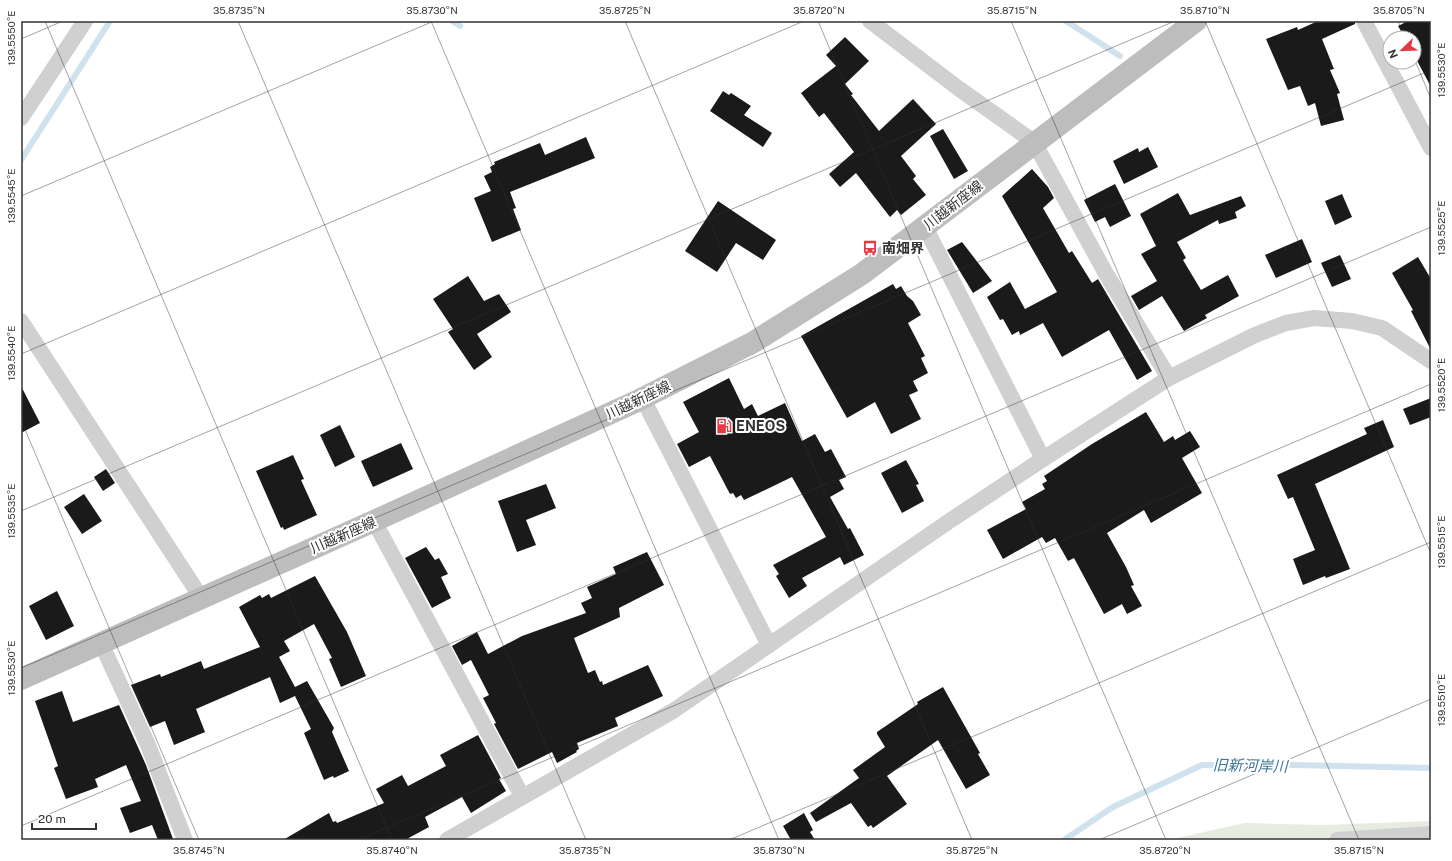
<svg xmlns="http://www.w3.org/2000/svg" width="1452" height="861" font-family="'Public Sans','Noto Sans JP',sans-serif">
  <rect width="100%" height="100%" fill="#fff"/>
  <polygon fill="#e6ecdf" points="1431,821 1431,840 1168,840 1245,823 1323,825"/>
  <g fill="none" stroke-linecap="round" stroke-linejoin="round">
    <g stroke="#cfe2ee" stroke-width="6">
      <polyline points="452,21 460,26"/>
      <polyline points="1066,21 1120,56"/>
      <polyline points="21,160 110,21"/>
      <polyline points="1064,840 1113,807 1202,765 1293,765 1431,768"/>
    </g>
  </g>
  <g fill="#1a1a1a">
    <polygon points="1318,21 1355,21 1355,24 1322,39 1334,69 1330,70 1340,93 1337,94 1344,120 1321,126 1315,103 1308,106 1300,86 1288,90 1266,39 1297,27 1298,30"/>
    <polygon points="1408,21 1431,21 1431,87 1414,55 1414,38 1405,38 1398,26"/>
    <polygon points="845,37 869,61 845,84 853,94 851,95 879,131 913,99 936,124 901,156 916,176 913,179 926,195 901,215 897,210 890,217 856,173 840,187 829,174 854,152 824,113 819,117 801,93 836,66 826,55"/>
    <polygon points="723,91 729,95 731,93 751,106 744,115 772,133 763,147 710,111"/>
    <polygon points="943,129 968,171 954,179 930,136"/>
    <polygon points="586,137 595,158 510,192 516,208 513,209 521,230 492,242 474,198 491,191 484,176 492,172 490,167 495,164 494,162 540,143 545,155"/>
    <polygon points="1148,147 1158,167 1124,184 1113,161 1138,148 1139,152"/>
    <polygon points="1032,169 1048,187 1054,198 1043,208 1069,253 1072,251 1092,283 1098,279 1152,371 1137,380 1109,330 1062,357 1043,323 1020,335 1019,331 1012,335 1003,319 1000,320 987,297 1010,282 1025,309 1057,292 1002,196"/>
    <polygon points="1115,184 1131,216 1110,227 1105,217 1095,222 1084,200"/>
    <polygon points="1178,193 1190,215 1241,196 1246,206 1235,212 1237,218 1219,224 1218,220 1177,242 1186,258 1183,260 1201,290 1228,275 1239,296 1205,315 1207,318 1184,331 1162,296 1139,310 1131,296 1157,281 1141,254 1156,246 1140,214"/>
    <polygon points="1342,194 1352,217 1335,225 1325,201"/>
    <polygon points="718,201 776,240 763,260 736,243 717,272 685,251"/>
    <polygon points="1302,239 1312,262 1276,278 1265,255"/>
    <polygon points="962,242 992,281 973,293 947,250"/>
    <polygon points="1340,255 1351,279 1332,287 1321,263"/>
    <polygon points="1418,257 1431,279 1431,350 1411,311 1413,310 1392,273"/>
    <polygon points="468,276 484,301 499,294 511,312 477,334 492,357 474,370 448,332 453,329 433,299"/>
    <polygon points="893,284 896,289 901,286 907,296 913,301 921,315 908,323 925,356 921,358 928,373 913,381 918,391 909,395 921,419 891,434 875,402 847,418 801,336"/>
    <polygon points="729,378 744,409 752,404 758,416 785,403 802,441 815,434 825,452 831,449 846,477 839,480 844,489 830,497 848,529 850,528 864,555 844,565 840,557 802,578 807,586 789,598 776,576 779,574 773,565 826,537 792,477 744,500 741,495 736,498 733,493 730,494 710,456 689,467 677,444 699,432 683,402"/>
    <polygon points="21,386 40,423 21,433"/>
    <polygon points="1431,398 1431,417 1410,425 1403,409"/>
    <polygon points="1146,412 1164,442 1173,436 1175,440 1190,431 1200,447 1182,458 1202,493 1151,523 1144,510 1107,533 1126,567 1134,585 1131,586 1142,606 1127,614 1122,604 1104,614 1074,558 1068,561 1055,538 1046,543 1042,537 1003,559 987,530 1026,509 1022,502 1045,489 1042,484 1047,481 1044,476 1092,444"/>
    <polygon points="1383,420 1394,447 1315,484 1350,569 1326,578 1325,576 1303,585 1293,559 1315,550 1293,497 1288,499 1277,475 1367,434 1364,428"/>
    <polygon points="340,425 355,457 335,467 320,435"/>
    <polygon points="401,443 413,469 373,487 361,461"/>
    <polygon points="293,455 304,479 301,480 317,515 284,530 283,527 281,528 256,471"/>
    <polygon points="906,460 919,484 916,485 924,501 902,513 881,473"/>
    <polygon points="106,469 115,483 103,491 94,477"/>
    <polygon points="546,484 556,508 526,520 536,545 517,552 498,501"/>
    <polygon points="84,494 102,521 82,534 64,507"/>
    <polygon points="426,547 435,560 439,558 448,574 441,577 451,598 432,608 405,558"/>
    <polygon points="647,552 664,585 619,608 620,617 574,638 588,673 595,670 600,682 602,681 603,685 648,665 663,696 615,718 618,726 577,743 579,749 576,751 577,752 557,763 552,752 518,769 494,724 496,723 483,698 489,695 471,660 462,665 452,646 477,632 488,654 522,636 586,613 581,603 592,598 587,587 616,574 613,567"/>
    <polygon points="315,576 347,632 366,676 341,687 329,659 332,658 314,624 284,641 290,651 279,657 295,687 307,681 334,728 332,732 349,771 334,778 333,776 324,780 304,733 311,729 295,696 280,703 270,677 196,709 205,732 174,745 165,721 150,727 131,685 160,674 161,677 201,661 204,669 260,647 239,607 260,595 262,598 269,594 271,598"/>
    <polygon points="57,591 74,626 46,640 29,606"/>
    <polygon points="943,687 980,753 978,754 990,775 966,789 938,740 887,776 907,804 873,828 871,825 868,827 851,803 816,822 810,813 859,778 853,770 885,747 877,734 877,732 918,704 917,702"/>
    <polygon points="62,691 73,722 119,705 146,765 173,839 158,840 152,825 130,833 120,808 141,801 126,765 95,779 98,787 66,799 54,768 58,766 35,701"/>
    <polygon points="478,735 501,778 499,779 506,791 471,813 462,797 425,817 429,827 405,840 283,840 329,813 333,822 336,821 337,823 384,803 376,789 402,775 408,786 446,766 440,755"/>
    <polygon points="804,813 813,830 810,832 815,840 791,840 783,826"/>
  </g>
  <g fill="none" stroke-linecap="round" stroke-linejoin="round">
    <g stroke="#d0d0d0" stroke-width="16">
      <polyline points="870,21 958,88 1034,142 1105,272 1169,378"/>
      <polyline points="1364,21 1431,148"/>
      <polyline points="21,118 85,21"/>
      <polyline points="925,227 1043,459"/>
      <polyline points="21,321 202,599"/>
      <polyline points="643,399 769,645"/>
      <polyline points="374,521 522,796"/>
      <polyline points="101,643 148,745 185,840"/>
      <polyline points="447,840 673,711 948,522 1043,459 1169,378 1255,335 1286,323 1314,318 1352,321 1382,328 1431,361"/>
      <polyline points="1337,840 1431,834"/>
    </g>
    <polyline stroke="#bdbdbd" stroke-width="22" points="21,679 374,521 635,402 752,343 862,274 1196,21"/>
  </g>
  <path fill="none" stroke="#333" stroke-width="1" stroke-opacity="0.45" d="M 45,21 L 392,840M 238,21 L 586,840M 431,21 L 779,840M 625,21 L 972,840M 818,21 L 1166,840M 1011,21 L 1359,840M 1205,21 L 1431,554M 1398,21 L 1405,38M 21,39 L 63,21M 1414,58 L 1431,99M 21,196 L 434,21M 21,354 L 804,21M 21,420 L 199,840M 21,511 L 1175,21M 21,668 L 1431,70M 21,826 L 1431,227M 358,840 L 1431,384M 729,840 L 1431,542M 1099,840 L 1431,699"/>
  <defs>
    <g id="bus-bare" transform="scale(1.2)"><path d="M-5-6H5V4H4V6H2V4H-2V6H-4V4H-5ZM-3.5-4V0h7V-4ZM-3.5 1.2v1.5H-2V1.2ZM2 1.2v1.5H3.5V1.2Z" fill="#e63946" stroke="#fff" stroke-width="2.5" paint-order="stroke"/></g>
    <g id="fuel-bare" transform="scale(1.2)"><path d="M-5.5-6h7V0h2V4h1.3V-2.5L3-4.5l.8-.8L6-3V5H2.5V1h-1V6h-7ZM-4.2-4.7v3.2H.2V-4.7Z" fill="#e63946" stroke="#fff" stroke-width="2.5" paint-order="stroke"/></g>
  </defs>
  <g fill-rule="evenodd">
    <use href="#bus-bare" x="870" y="248"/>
    <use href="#fuel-bare" x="724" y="426"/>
  </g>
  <g text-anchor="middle" stroke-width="4" stroke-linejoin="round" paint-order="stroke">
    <g font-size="14" fill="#333" stroke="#fff">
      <text transform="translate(953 205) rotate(-38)" y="5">川越新座線</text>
      <text transform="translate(638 400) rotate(-26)" y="5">川越新座線</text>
      <text transform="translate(343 535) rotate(-24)" y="5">川越新座線</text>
    </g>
    <g font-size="14" font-weight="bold" fill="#333" stroke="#fff" text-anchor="start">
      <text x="882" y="253">南畑界</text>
      <text x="736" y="431">ENEOS</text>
    </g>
    <g font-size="15" font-style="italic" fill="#3f7597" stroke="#fff">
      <text transform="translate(1250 766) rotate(1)" y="5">旧新河岸川</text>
    </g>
  </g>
  <rect width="1452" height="861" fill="none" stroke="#ffffff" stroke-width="44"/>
  <g transform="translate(1402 50) rotate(247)"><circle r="19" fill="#ffffff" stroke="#adadad"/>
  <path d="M0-3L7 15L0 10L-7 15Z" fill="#e63946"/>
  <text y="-6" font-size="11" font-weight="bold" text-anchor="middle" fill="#333333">N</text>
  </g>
  <path d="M32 823v6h64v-6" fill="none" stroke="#333333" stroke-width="2"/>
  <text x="38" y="823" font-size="12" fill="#333333" stroke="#ffffff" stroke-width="3" paint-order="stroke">20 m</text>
  <rect x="22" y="22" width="1408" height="817" fill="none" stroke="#333" stroke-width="1.5"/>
  <g font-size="10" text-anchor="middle" fill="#333">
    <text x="239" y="14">35.8735°N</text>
    <text x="432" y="14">35.8730°N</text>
    <text x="625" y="14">35.8725°N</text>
    <text x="819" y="14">35.8720°N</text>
    <text x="1012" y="14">35.8715°N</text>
    <text x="1205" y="14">35.8710°N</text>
    <text x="1399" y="14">35.8705°N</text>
    <text transform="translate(11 38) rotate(-90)" y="4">139.5550°E</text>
    <text transform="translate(1441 70) rotate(-90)" y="4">139.5530°E</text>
    <text transform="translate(11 196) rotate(-90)" y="4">139.5545°E</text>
    <text transform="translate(1441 228) rotate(-90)" y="4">139.5525°E</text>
    <text transform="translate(11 353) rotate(-90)" y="4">139.5540°E</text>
    <text transform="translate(1441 385) rotate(-90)" y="4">139.5520°E</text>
    <text transform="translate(11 511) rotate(-90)" y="4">139.5535°E</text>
    <text transform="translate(1441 542) rotate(-90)" y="4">139.5515°E</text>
    <text transform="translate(11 668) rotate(-90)" y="4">139.5530°E</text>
    <text transform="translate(1441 700) rotate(-90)" y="4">139.5510°E</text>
    <text x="199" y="854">35.8745°N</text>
    <text x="392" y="854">35.8740°N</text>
    <text x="585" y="854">35.8735°N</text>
    <text x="779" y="854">35.8730°N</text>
    <text x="972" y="854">35.8725°N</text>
    <text x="1165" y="854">35.8720°N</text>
    <text x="1359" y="854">35.8715°N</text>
  </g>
</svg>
